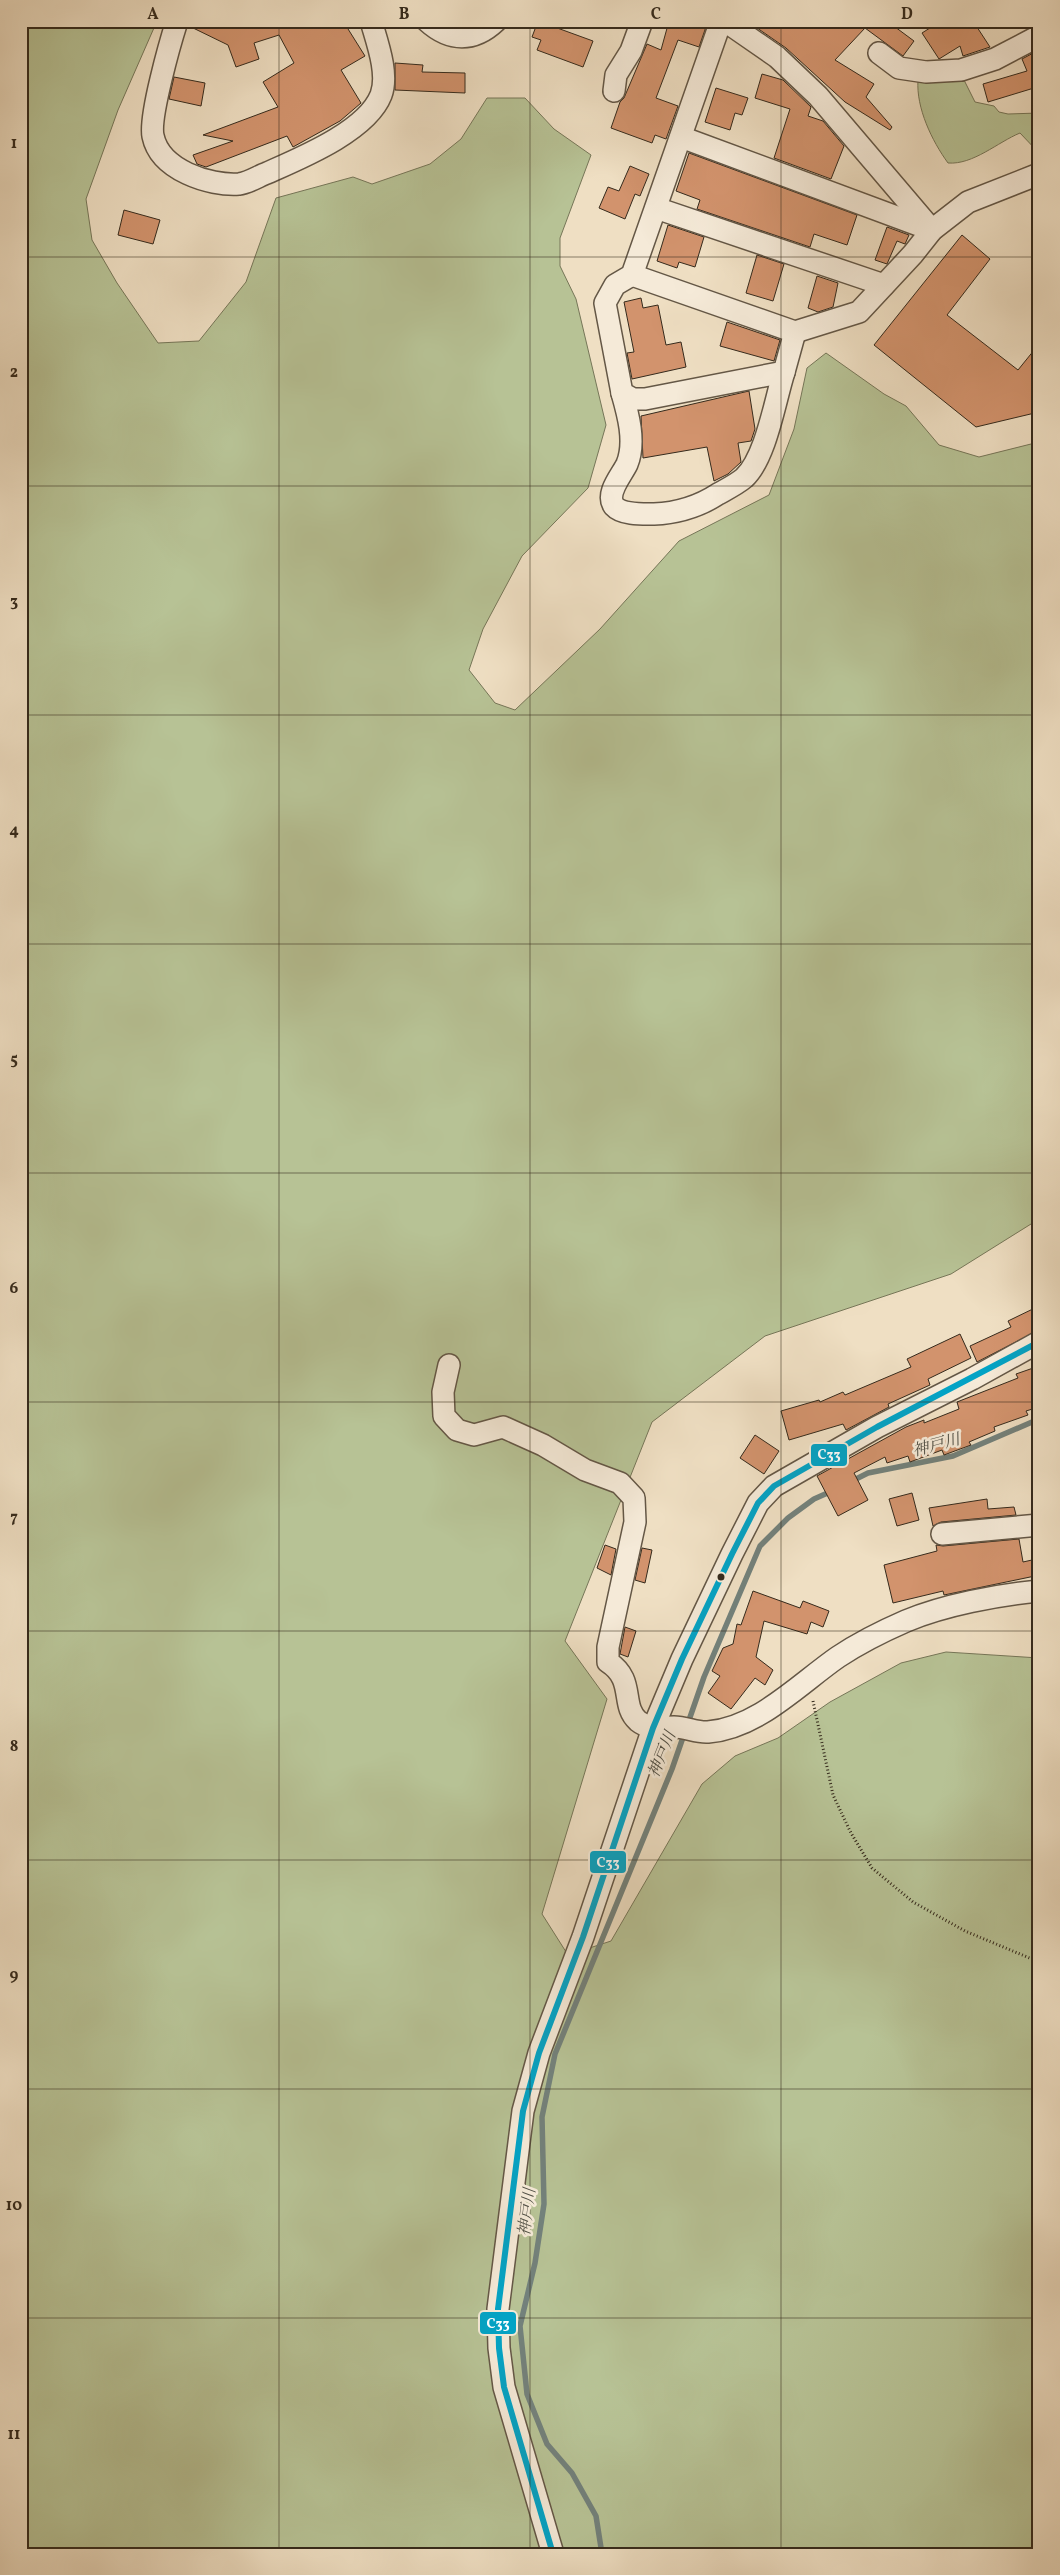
<svg xmlns="http://www.w3.org/2000/svg" width="1060" height="2575" font-family="Vollkorn,'Noto Serif JP',serif">
  <rect width="100%" height="100%" fill="#efdfc3"/>
  <filter id="stains"><feTurbulence type="fractalNoise" baseFrequency=".004" numOctaves="4"/><feColorMatrix values="0 0 0 0 .2 0 0 0 0 .09 0 0 0 0 .02 0 0 0 .5 -.17"/></filter>
  <radialGradient id="worn" r=".72"><stop offset=".6" stop-color="#630" stop-opacity="0"/><stop offset="1" stop-color="#630" stop-opacity=".3"/></radialGradient>
  <g fill="#b7c295" stroke="#767658">
    <polygon points="21,21 157,21 118,110 86,199 92,240 117,283 158,343 199,341 246,282 276,198 353,177 372,184 430,164 461,139 487,98 525,98 554,129 591,155 560,238 560,266 576,299 606,425 588,488 522,556 483,629 469,670 495,703 515,710 600,629 679,541 769,495 794,429 807,368 826,353 884,394 906,406 939,445 979,457 1039,442 1039,1219 951,1274 765,1336 652,1422 565,1641 607,1699 542,1914 568,1955 611,1941 702,1784 735,1756 778,1738 830,1702 901,1663 946,1652 1039,1658 1039,2554 21,2554"/>
    <path d="M 918,80 L 964,80 L 975,102 L 994,106 L 999,112 L 1008,114 L 1039,113 L 1039,153 L 1020,133 C 998,142 973,165 948,163 C 932,141 916,108 918,80 Z"/>
  </g>
  <g fill="none" stroke-linecap="round" stroke-linejoin="round">
    <g stroke="#73817b" stroke-width="5.5">
      <polyline points="852,1481 868,1473 953,1456 1039,1419"/>
      <polyline points="602,2554 596,2516 572,2473 547,2444 527,2394 520,2326 535,2263 544,2204 542,2117 555,2054 672,1769 704,1677 760,1546 788,1518 814,1499 832,1491"/>
    </g>
  </g>
  <g fill="#d2936d" stroke="#352a1c">
    <polygon points="189,21 343,21 365,56 341,70 361,103 340,121 293,147 287,136 206,167 197,164 193,155 233,141 203,135 278,107 263,82 294,63 279,35 254,43 259,59 236,67 228,45 189,26"/>
    <polygon points="538,21 593,41 583,67 537,50 541,40 532,37"/>
    <polygon points="669,21 708,21 699,47 678,40 656,98 678,106 666,139 655,135 652,143 611,128 620,102 624,98 647,44 661,50"/>
    <polygon points="747,21 887,21 914,41 903,56 865,28 835,60 874,84 866,97 892,127 890,130 845,102 786,48"/>
    <polygon points="941,21 973,21 990,47 963,56 960,46 939,59 922,33"/>
    <polygon points="1039,50 1039,98 1034,88 988,102 983,84 1027,71 1022,59"/>
    <polygon points="395,63 423,65 422,72 465,73 465,93 395,90"/>
    <polygon points="762,74 783,80 811,107 808,116 823,121 844,146 831,179 774,158 790,109 755,98"/>
    <polygon points="174,77 205,83 201,106 169,99"/>
    <polygon points="716,88 748,98 742,115 735,113 730,130 705,122"/>
    <polygon points="689,153 857,215 847,245 814,234 810,247 697,209 700,200 676,191"/>
    <polygon points="630,166 649,174 640,196 635,194 625,219 599,208 608,187 619,191"/>
    <polygon points="124,210 160,220 153,244 118,235"/>
    <polygon points="668,225 704,237 695,267 679,262 677,268 657,261"/>
    <polygon points="887,227 909,235 905,244 897,241 887,264 875,260"/>
    <polygon points="962,235 990,259 947,315 1018,370 1039,344 1039,412 976,427 874,345"/>
    <polygon points="757,255 784,264 773,301 746,293"/>
    <polygon points="817,276 838,283 833,307 818,312 808,308"/>
    <polygon points="641,298 643,308 658,305 666,345 681,342 686,367 632,379 627,353 634,352 624,302"/>
    <polygon points="727,322 780,340 774,361 720,346"/>
    <polygon points="749,391 755,429 751,441 738,443 741,462 728,474 714,481 707,447 643,458 641,416"/>
    <polygon points="1039,1306 1039,1330 977,1362 970,1346 1011,1327 1008,1321"/>
    <polygon points="960,1334 971,1358 928,1379 930,1385 888,1404 889,1407 846,1430 843,1424 789,1440 781,1411 819,1400 820,1402 843,1392 845,1395 911,1367 907,1359"/>
    <polygon points="1039,1366 1039,1407 1026,1411 1028,1415 994,1427 995,1431 969,1442 971,1445 944,1455 942,1450 910,1462 908,1456 887,1463 885,1457 854,1473 868,1500 838,1516 817,1476 906,1427 924,1420 924,1423 959,1409 957,1402 1018,1378 1016,1374"/>
    <polygon points="755,1435 779,1451 764,1474 740,1458"/>
    <polygon points="912,1493 919,1520 897,1526 889,1499"/>
    <polygon points="987,1499 988,1509 1014,1507 1016,1515 941,1522 933,1526 929,1508"/>
    <polygon points="1019,1539 1023,1562 1032,1560 1035,1576 944,1595 943,1591 893,1603 884,1565 937,1551 936,1545 943,1546"/>
    <polygon points="605,1545 616,1549 611,1575 597,1568"/>
    <polygon points="642,1548 652,1550 645,1583 635,1580"/>
    <polygon points="753,1591 800,1608 803,1601 829,1611 823,1627 811,1622 807,1634 764,1621 756,1657 773,1670 765,1685 755,1678 731,1709 708,1693 720,1676 712,1671 723,1648 733,1644 737,1624 741,1625"/>
    <polygon points="625,1627 636,1631 628,1657 620,1654"/>
  </g>
  <g fill="none" stroke-linecap="round" stroke-linejoin="round">
    <g stroke="#645746" stroke-width="24">
      <g id="minor">
        <path d="M 177,21 C 170,43 149,117 153,136 C 160,170 209,186 239,184 C 248,183 259,176 267,173 C 301,158 367,131 381,95 C 389,74 377,42 371,21"/>
        <path d="M 427,21 C 450,42 474,42 496,21"/>
        <polyline points="721,21 632,275 615,285 605,303 622,393 633,399 645,399 784,372 795,332"/>
        <polyline points="725,21 777,57 818,96 932,230"/>
        <polyline points="879,53 899,68 926,72 961,70 995,59 1039,36"/>
        <polyline points="614,91 616,75 631,51 642,21"/>
        <polyline points="681,137 929,229"/>
        <polyline points="656,208 884,285"/>
        <polyline points="632,275 795,332 859,312 913,254 932,230 968,202 1039,174"/>
        <path d="M 622,393 C 628,414 636,442 627,464 C 622,475 605,493 614,506 C 622,515 643,514 654,514 C 678,513 698,507 718,494 C 727,489 737,484 744,478 C 766,458 775,400 784,372"/>
        <path d="M 449,1365 L 443,1392 L 444,1416 L 457,1430 L 474,1435 L 503,1427 L 543,1445 L 585,1470 L 620,1483 L 634,1498 L 635,1522 L 608,1647 L 608,1662 C 636,1680 620,1705 638,1721 C 649,1730 662,1727 674,1727 C 686,1727 697,1733 708,1732 C 758,1728 799,1684 838,1657 C 859,1643 883,1631 906,1621 C 944,1605 997,1595 1039,1591"/>
        <polyline points="942,1534 1039,1525"/>
        <polyline points="553,2554 504,2387 499,2348 498,2309 523,2111 539,2053 583,1937 653,1728 682,1659 732,1554 758,1503 774,1486 877,1427 972,1379 1039,1342"/>
      </g>
    </g>
    <polyline stroke="#352a1c" stroke-width="3" stroke-dasharray="1 2.5" stroke-linecap="butt" points="813,1701 833,1795 851,1833 872,1868 913,1902 965,1931 1039,1962"/>
    <use href="#minor" stroke="#f5ead8" stroke-width="21"/>
    <g stroke="#f5ead8" stroke-width="10">
      <polyline id="bus-1" points="553,2554 504,2387 499,2348 498,2309 523,2111 539,2053 583,1937 653,1728 682,1659 732,1554 758,1503 774,1486 877,1427 1039,1342"/>
    </g>
    <use href="#bus-1" stroke="#03a3c5" stroke-width="6"/>
  </g>
  <path fill="none" stroke="#352a1c" stroke-width="1" stroke-opacity="0.55" d="M 279,21 L 279,2554M 530,21 L 530,2554M 781,21 L 781,2554M 21,257 L 1039,257M 21,486 L 1039,486M 21,715 L 1039,715M 21,944 L 1039,944M 21,1173 L 1039,1173M 21,1402 L 1039,1402M 21,1631 L 1039,1631M 21,1860 L 1039,1860M 21,2089 L 1039,2089M 21,2318 L 1039,2318"/>
  <circle fill="#352a1c" stroke="#f5ead8" stroke-width="2" cx="721" cy="1577" r="4.5"/>
  <g text-anchor="middle" stroke-width="5" stroke-linejoin="round" paint-order="stroke">
    <g font-size="16" font-style="italic" fill="#4f4e44" stroke="#f5ead8">
      <text transform="translate(936 1444) rotate(-15)" y="6">神戸川</text>
      <text transform="translate(661 1754) rotate(-68)" y="6">神戸川</text>
      <text transform="translate(526 2212) rotate(-83)" y="6">神戸川</text>
    </g>
  </g>
  <g stroke="#f5ead8" stroke-width="2">
    <rect x="810" y="1443" width="38" height="24" rx="5" fill="#03a3c5"/>
    <rect x="589" y="1850" width="38" height="24" rx="5" fill="#03a3c5"/>
    <rect x="479" y="2311" width="38" height="24" rx="5" fill="#03a3c5"/>
  </g>
  <g font-size="14" text-anchor="middle" font-weight="bold" fill="#fff">
    <text x="829" y="1459">C33</text>
    <text x="608" y="1867">C33</text>
    <text x="498" y="2328">C33</text>
  </g>
  <rect width="1060" height="2575" fill="none" stroke="#efdfc3" stroke-width="55"/>
  <rect x="28" y="28" width="1004" height="2520" fill="none" stroke="#352a1c" stroke-width="2"/>
  <g font-size="16" text-anchor="middle" font-weight="bold" fill="#352a1c">
    <text x="153" y="19">A</text>
    <text x="404" y="19">B</text>
    <text x="656" y="19">C</text>
    <text x="907" y="19">D</text>
    <text x="14" y="148">1</text>
    <text x="14" y="377">2</text>
    <text x="14" y="606">3</text>
    <text x="14" y="835">4</text>
    <text x="14" y="1064">5</text>
    <text x="14" y="1293">6</text>
    <text x="14" y="1522">7</text>
    <text x="14" y="1751">8</text>
    <text x="14" y="1980">9</text>
    <text x="14" y="2210">10</text>
    <text x="14" y="2439">11</text>
  </g>
  <rect width="100%" height="100%" filter="url(#stains)"/>
  <rect width="100%" height="100%" fill="url(#worn)"/>
</svg>
